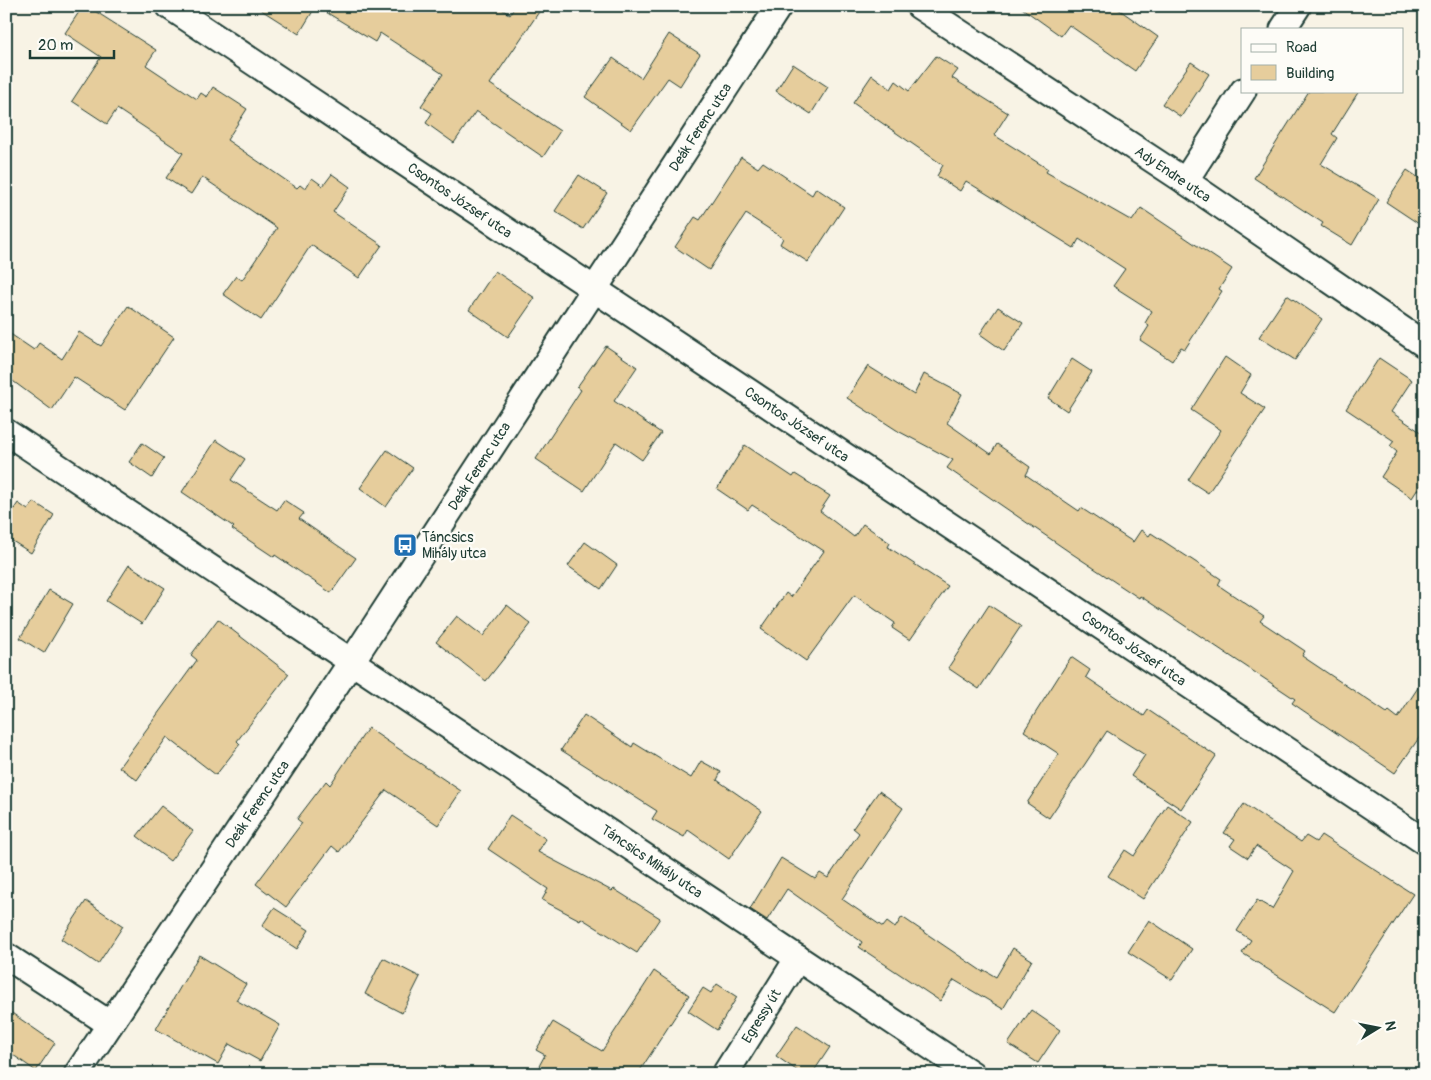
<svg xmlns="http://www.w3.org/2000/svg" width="1431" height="1080" font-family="Pangolin,sans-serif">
  <rect width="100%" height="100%" fill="#f8f3e5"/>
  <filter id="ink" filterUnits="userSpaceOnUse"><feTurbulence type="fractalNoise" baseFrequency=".02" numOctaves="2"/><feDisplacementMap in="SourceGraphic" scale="10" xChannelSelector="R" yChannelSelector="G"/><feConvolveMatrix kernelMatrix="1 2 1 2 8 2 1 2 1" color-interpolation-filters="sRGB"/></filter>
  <g filter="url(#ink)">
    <g fill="#e6cd9c" stroke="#1f3d34">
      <polygon points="83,6 87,6 156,50 146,65 197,99 201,93 207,97 213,87 247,109 227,140 297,188 300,185 305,189 312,178 323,186 332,174 350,187 333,212 382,245 359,278 311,245 261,320 223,294 236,276 242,280 277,228 202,177 191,194 166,178 183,153 117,109 107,124 72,101 101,57 65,33"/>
      <polygon points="255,6 498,6 510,15 515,6 543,6 490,84 560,131 543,157 476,111 454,143 426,123 432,113 421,106 443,74 380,33 375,42 316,6 299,34"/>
      <polygon points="1019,6 1114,6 1158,37 1135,71 1069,25 1061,36"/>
      <polygon points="669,34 700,54 680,86 668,78 631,130 585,97 613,58 641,78"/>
      <polygon points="936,56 958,70 952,78 1008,113 994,135 1048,169 1046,172 1132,221 1141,208 1232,269 1219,289 1222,291 1185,349 1181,347 1172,361 1140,340 1149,326 1145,323 1152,311 1113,286 1125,269 1079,239 1074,248 966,181 960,191 937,176 943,165 853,103 872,75 891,89 896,81 909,91"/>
      <polygon points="1191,62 1209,74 1181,117 1162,104"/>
      <polygon points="793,64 828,87 811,114 776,91"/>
      <polygon points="1309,91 1359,91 1332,134 1337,138 1321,164 1379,199 1352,245 1321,226 1323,223 1254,178"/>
      <polygon points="741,157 758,168 763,162 812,195 816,188 844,207 808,262 780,244 783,238 746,214 709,270 675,247 695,217 700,220"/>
      <polygon points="1407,170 1425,182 1425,228 1386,202"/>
      <polygon points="579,175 607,193 583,229 555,211"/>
      <polygon points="495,271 535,298 508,337 469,310"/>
      <polygon points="1287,295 1322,319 1295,360 1259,337"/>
      <polygon points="128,306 174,337 125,410 74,377 52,410 6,376 6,331 34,350 39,343 62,359 79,332 101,346"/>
      <polygon points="998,307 1023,323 1004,351 980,334"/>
      <polygon points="606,346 637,367 614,401 661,433 642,460 616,442 584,491 536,459 581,390 577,387"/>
      <polygon points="1225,357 1251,375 1240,393 1265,409 1208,493 1188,480 1221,430 1191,410"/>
      <polygon points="1379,358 1412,380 1391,412 1425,435 1425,478 1412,498 1381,477 1397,452 1390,446 1394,441 1346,409"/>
      <polygon points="1072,359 1092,372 1067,411 1048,398"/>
      <polygon points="868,366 914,395 924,374 962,394 947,423 991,454 997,444 1030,467 1026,475 1079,511 1081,508 1133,542 1141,530 1149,536 1151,533 1200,565 1221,579 1218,585 1264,616 1260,621 1305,651 1302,656 1387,713 1389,711 1398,718 1425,677 1425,729 1395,773 1292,703 1295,699 1140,596 1139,598 1071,553 947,468 953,460 898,431 847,398"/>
      <polygon points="216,440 245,459 231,480 277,510 284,500 304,513 299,519 356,558 331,593 275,555 274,557 232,529 234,527 182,492"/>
      <polygon points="142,443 164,458 152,478 129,462"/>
      <polygon points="745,445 793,477 795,474 830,496 820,511 854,537 863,524 890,543 888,547 948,586 910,640 892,628 895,623 854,595 806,661 761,629 786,593 791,597 824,551 752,505 748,510 717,489"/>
      <polygon points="387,450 413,468 386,507 360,488"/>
      <polygon points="34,502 54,515 31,553 6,537 6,521 18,503 28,510"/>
      <polygon points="585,542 617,565 601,589 568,566"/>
      <polygon points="129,565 165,588 142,624 106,601"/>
      <polygon points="49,590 73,604 44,653 20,638"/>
      <polygon points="507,605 531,624 486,681 436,642 457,616 483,636"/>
      <polygon points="989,605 1021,626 979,689 948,668"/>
      <polygon points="218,619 289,674 237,741 240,744 216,775 167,737 137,780 119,767 197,660 191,655"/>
      <polygon points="1071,657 1090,670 1086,677 1144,716 1148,710 1216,756 1181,809 1131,776 1145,755 1107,731 1049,818 1027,803 1059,754 1024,731"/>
      <polygon points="584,715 632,747 634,743 691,778 701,761 721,772 717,780 762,811 729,859 688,830 684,837 652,819 657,811 561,750"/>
      <polygon points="368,728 461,791 438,825 386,790 339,852 332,846 286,907 256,884 302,823 297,819 326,781 330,785"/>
      <polygon points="879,791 903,808 842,899 883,927 887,922 895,928 902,917 983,972 984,970 996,977 1013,948 1032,960 1003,1009 954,980 940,1001 859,947 862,942 787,889 767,920 750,909 781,858 815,879 820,873 828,878 859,833 853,828"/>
      <polygon points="1244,804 1301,842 1306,836 1316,842 1321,835 1413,894 1335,1012 1242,953 1251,940 1237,931 1257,900 1272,909 1294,871 1256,846 1248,858 1230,846 1235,839 1224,833"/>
      <polygon points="1167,805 1193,822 1143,899 1108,876 1125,850 1134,856"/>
      <polygon points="161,806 193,831 170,861 137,836"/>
      <polygon points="510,815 546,839 538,852 612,891 614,889 660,918 637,953 581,918 580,920 542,900 548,889 488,849"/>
      <polygon points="86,901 123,926 98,964 61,939"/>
      <polygon points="274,908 309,930 297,949 262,926"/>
      <polygon points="1149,920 1192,949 1172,980 1128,952"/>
      <polygon points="199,955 246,984 236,1000 280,1025 260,1061 229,1044 218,1064 156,1029"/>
      <polygon points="383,958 420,977 402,1013 365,994"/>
      <polygon points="654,971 689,995 639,1072 643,1074 553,1074 539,1066 545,1055 536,1050 553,1022 602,1051"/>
      <polygon points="717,984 737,997 717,1030 688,1011 703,988 711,993"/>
      <polygon points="6,1009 55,1043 36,1071 6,1050"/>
      <polygon points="1031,1010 1060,1030 1038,1063 1008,1044"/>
      <polygon points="797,1025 830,1047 812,1074 802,1074 776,1056"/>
    </g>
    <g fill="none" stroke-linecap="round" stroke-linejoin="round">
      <g stroke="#1f3d34" stroke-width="29">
        <g id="minor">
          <polyline points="169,6 1425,842"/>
          <polyline points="919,6 1185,181 1425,345"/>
          <polyline points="1283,29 1298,6"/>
          <polyline points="1185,181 1243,91"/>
          <polyline points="6,432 972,1074"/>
          <polyline points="6,956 110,1024"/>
          <polyline points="77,1074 352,661 779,6"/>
          <polyline points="725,1074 798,958"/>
        </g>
      </g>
      <use href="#minor" stroke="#fdfcf7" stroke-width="25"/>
    </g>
  </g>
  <defs>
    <g id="bus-square" transform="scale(1.25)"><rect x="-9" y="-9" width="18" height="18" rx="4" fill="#1f6fb2" stroke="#fdfcf7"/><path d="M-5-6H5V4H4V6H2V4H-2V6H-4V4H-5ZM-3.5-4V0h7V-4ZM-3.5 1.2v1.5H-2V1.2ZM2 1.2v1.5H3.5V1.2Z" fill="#fff"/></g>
  </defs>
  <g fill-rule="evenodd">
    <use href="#bus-square" x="405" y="545"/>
  </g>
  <g text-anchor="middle" stroke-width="4.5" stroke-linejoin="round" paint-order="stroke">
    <g font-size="14" fill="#1f3d34" stroke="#fdfcf7">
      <text transform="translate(700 127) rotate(-57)" y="5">Deák Ferenc utca</text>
      <text transform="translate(1173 174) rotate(34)" y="5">Ady Endre utca</text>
      <text transform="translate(460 200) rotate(34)" y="5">Csontos József utca</text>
      <text transform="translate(797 424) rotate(34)" y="5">Csontos József utca</text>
      <text transform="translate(479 466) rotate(-57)" y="5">Deák Ferenc utca</text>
      <text transform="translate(1134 648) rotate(34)" y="5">Csontos József utca</text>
      <text transform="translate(257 804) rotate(-56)" y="5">Deák Ferenc utca</text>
      <text transform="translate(652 861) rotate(34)" y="5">Táncsics Mihály utca</text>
      <text transform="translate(761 1016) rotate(-58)" y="5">Egressy út</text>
    </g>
    <g font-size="14" fill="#1f3d34" stroke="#fdfcf7" text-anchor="start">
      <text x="422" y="542">Táncsics<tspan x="422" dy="16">Mihály utca</tspan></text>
    </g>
  </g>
  <rect width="1431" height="1080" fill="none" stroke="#fdfcf7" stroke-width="25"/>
  <rect x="12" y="12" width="1406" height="1055" fill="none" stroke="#1f3d34" stroke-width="2" filter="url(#ink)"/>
  <rect x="1241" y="28" width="162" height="65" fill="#fdfcf7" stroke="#a4b0a9"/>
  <rect x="1251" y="44" width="25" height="8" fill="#fdfcf7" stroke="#a4b0a9"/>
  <text x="1286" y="52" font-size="15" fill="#1f3d34">Road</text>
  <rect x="1251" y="65" width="25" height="15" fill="#e6cd9c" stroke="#a4b0a9"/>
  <text x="1286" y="78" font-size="15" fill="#1f3d34">Building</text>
  <g transform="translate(1378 1028) rotate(80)" stroke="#fdfcf7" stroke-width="4" paint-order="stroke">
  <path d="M0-4L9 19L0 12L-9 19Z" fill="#1f3d34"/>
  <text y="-8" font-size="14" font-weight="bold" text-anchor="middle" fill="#1f3d34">N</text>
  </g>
  <path d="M30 50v8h84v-8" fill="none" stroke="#1f3d34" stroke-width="2.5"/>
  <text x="38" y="50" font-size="15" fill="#1f3d34" stroke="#fdfcf7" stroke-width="4" paint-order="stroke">20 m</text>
</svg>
